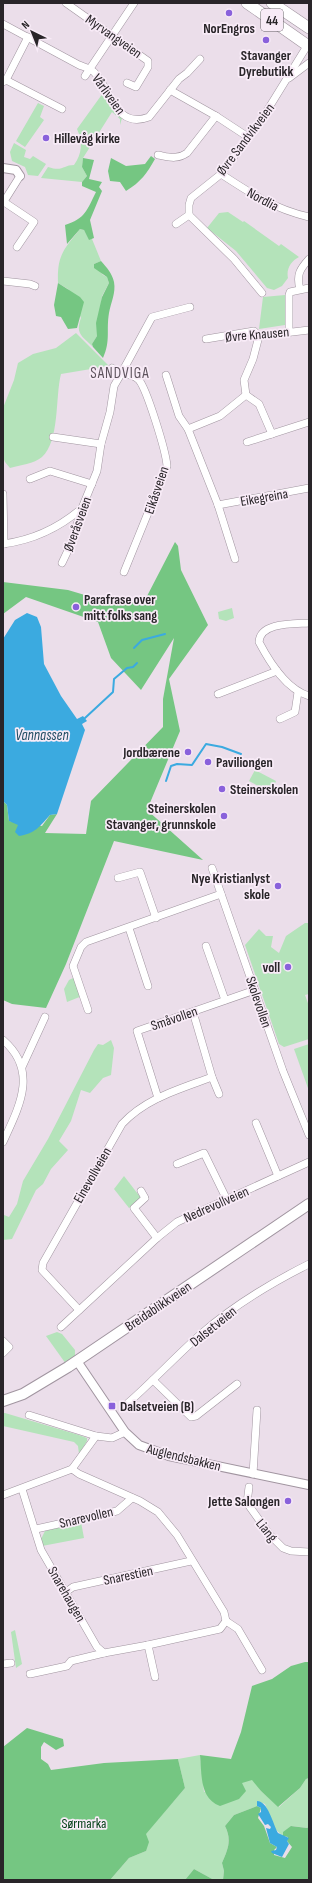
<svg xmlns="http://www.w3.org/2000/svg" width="312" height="1883" font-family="'Sofia Sans Condensed',sans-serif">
  <rect width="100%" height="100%" fill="#ebdeea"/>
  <g fill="#b4e3ba">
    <path d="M 103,93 L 114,111 L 122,118 L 120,125 L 120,119 L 112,112 L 83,158 L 82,167 L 87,176 L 82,182 L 41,178 L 48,167 C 63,172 63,165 74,165 C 82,154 83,142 77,129 Z"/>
    <polygon points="38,103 44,106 40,117 44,120 25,147 16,141"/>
    <polygon points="14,143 26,150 24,157 30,159 33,156 46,164 38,176 28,175 25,167 12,161 10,152"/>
    <path d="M 228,212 L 243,222 L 244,221 L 279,246 L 281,244 L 299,257 C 291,261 286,269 288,278 L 282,286 L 274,290 L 267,288 L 236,251 L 207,228 L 219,213 Z"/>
    <path d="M 80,229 L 84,230 L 89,239 L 92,239 L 101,261 L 94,264 L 103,275 L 107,277 L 109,283 L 102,296 L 97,336 L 92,344 L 93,347 C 82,336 75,334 81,318 L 68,289 L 58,283 C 57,256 63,250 80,229 Z"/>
    <polygon points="285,295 285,325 259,329 263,297"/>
    <path d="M 76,333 L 109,366 L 61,374 C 55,397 60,441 42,457 C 34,464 20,465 10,468 L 5,462 L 3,457 L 3,408 L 14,380 L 18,363 L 33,354 L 56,348 Z"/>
    <polygon points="232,608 234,618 226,621 219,619 218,612"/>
    <polygon points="255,770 276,781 271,793 249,781"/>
    <polygon points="305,923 309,923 309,994 305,995 309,1006 309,1039 284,1047 279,1044 245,945 259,929 266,936 273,936 271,947 279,953 286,936"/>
    <polygon points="75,977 82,996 67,1002 64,989 69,980"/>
    <polygon points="111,1040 114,1048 111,1075 103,1078 90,1093 81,1090 71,1121 59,1141 68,1150 51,1169 43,1184 36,1190 12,1239 3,1240 3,1217 4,1215 9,1217 17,1204 23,1181 48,1139 94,1050 98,1044 103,1045"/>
    <polygon points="309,1044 309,1091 294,1049"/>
    <polygon points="124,1176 141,1198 129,1208 114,1189"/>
    <polygon points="57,1332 62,1334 75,1350 75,1358 66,1364 46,1336"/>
    <polygon points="3,1413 5,1413 79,1435 87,1438 87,1441 79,1454 78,1446 74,1442 3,1426"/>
    <polygon points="81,1522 84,1538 42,1546 41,1539 45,1531"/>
    <polygon points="15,1630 22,1664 16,1668 11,1632"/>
    <path d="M 200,1755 L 204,1792 L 253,1779 L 261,1791 L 279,1807 L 300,1788 L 306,1779 L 309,1778 L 309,1827 L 307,1828 L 292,1826 L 284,1832 L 283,1836 L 275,1829 L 265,1804 L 257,1801 L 257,1806 L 234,1815 L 225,1826 C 232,1840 228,1849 222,1863 L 224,1871 L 223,1880 L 214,1880 L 194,1869 L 185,1880 L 110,1880 L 129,1858 L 146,1851 L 145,1834 L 185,1788 L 178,1759 Z"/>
  </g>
  <g fill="#75c682">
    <path d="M 151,156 L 155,159 C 147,173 141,182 126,191 L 120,182 L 110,181 L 108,171 L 111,158 L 126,166 L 145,164 Z"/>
    <path d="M 83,158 L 94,160 L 89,179 L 102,182 L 99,187 L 102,191 L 90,220 L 94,238 L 89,240 L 84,230 L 80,229 L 67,244 L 65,225 C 85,219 87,210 96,192 L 82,186 L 82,182 L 87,176 L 82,167 Z"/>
    <path d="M 101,261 C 107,268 112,273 114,282 C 116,293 111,302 109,313 C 106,331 111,340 103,358 L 93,347 L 92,344 L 97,336 L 96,323 L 102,297 L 109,283 L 107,277 L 94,268 L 94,264 Z"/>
    <polygon points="58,283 80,297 84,302 77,328 68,329 61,317 56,316 54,305"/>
    <polygon points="175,542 178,546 181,570 208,625 169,679 180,731 147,810 203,860 114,841 66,964 46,1008 12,1004 3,1000 3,801 7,805 9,821 42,826 50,815 57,814 45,833 86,834 91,801 163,727 163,699 174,638 141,690 111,658 98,622 26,597 3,614 3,582 68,590 115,604 145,600"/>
    <path d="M 305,1662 L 309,1662 L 309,1778 L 306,1779 L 300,1788 L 278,1807 L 261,1791 L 252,1780 L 242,1783 L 246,1791 L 239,1799 L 220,1806 C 199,1798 202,1774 200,1755 L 231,1759 L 241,1732 L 252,1686 L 272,1679 L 291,1666 Z"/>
    <polygon points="27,1728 63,1739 64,1746 56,1750 44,1742 41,1747 41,1759 48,1764 51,1770 104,1763 178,1759 185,1788 146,1834 149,1842 146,1851 129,1858 110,1880 3,1880 3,1747"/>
    <path d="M 257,1806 L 261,1808 L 258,1818 L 264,1826 L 270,1843 L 277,1847 L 274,1850 L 274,1855 L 285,1858 L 292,1847 L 287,1841 L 288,1837 L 283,1836 L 283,1832 L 291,1826 L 307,1828 L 309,1827 L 309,1880 L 223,1880 L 224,1871 L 222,1863 C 228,1849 232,1840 225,1826 L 234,1815 Z"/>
    <polygon points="194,1869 214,1880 185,1880"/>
  </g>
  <g fill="#3baae0">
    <path d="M 27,613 L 37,617 L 41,627 L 44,664 L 61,696 L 77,719 L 83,716 L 87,721 L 82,724 L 85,730 L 57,814 L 50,815 C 39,827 36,833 19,836 L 15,832 L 18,825 L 9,821 L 7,805 L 3,801 L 3,639 L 15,620 Z"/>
    <path d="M 257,1801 C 268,1801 273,1824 278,1833 L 289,1838 L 287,1841 L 289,1844 L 282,1857 L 272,1853 L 271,1851 L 276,1850 L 277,1847 L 270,1843 L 266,1828 L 270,1829 L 271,1827 L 268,1824 L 265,1825 L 258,1814 L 261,1812 L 261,1808 L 257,1806 Z"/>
  </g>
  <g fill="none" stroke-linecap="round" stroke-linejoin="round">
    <g stroke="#3baae0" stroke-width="2">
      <polyline points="134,648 142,640 165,634"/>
      <polyline points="85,718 113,692 114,679 127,668 133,667 137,663"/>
      <polyline points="166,781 171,766 177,764 192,765 206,744 222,747 241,754"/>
    </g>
    <g stroke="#a195a0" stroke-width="8">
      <g id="minor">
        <polyline points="66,3 148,61 148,67 136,87 127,83"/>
        <path d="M 3,24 L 79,65 C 84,67 90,68 94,72 C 111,89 115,130 149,117 L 179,79 L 187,73 L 200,59"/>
        <polyline points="85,76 134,3"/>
        <polyline points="289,78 309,63"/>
        <polyline points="6,80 28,37"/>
        <polyline points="3,82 6,80 62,109"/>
        <polyline points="170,90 216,116 248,137"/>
        <path d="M 158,155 C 169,157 177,160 187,153 L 216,116"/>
        <path d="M 221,174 C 250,193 274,209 309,217"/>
        <polyline points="4,202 34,222 17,247"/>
        <polyline points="3,203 20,176"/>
        <polyline points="189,215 234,259 262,293"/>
        <polyline points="176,224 189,215 189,205 191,198 221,174 265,114 307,46"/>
        <polyline points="3,281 30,284 35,286"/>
        <path d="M 300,289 C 296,275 300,269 309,259"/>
        <polyline points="289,332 289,295 290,292 309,288"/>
        <polyline points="206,339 254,331 259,336 309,330"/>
        <polyline points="166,375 179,416 188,429 220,416 246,395 259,404 272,434"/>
        <polyline points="246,395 244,380 253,359 259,336"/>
        <polyline points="188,429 218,505 235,559"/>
        <polyline points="53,437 101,444"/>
        <polyline points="247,442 309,422"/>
        <polyline points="30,479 50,471 92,484"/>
        <polyline points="3,494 4,544"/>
        <polyline points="218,505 309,488"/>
        <path d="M 3,544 C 33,540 59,528 82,508"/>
        <polyline points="62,563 71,544 82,508 97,471 101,444 110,412 114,386 121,374 112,368"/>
        <path d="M 124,572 L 167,466 C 166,451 147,390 139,380 C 134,375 127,374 121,374 L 152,317 L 190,307"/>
        <path d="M 309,623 C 294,624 260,622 259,642 C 270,663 286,689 309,696"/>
        <polyline points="218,694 277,671"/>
        <polyline points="280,719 295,712 298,692"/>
        <polyline points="212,868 283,1071 309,1135"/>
        <polyline points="118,878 140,872 156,918"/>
        <polyline points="129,928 148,986"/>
        <polyline points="206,946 225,1000"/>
        <polyline points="88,1010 73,966 81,947 86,942 221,894"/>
        <path d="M 3,1040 C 39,1071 19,1107 3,1142"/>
        <polyline points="22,1067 45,1017"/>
        <polyline points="212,1077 219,1094"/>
        <polyline points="158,1098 137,1031 255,990"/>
        <polyline points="256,1123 278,1176"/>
        <polyline points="177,1164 204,1153 227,1200"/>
        <polyline points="141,1191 145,1198 134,1208 157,1238"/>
        <path d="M 79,1310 L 42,1270 L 43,1263 L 122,1124 C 146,1098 180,1089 212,1077 L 193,1012"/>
        <polyline points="61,1327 157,1238 177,1222 309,1162"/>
        <polyline points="3,1341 9,1347 3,1353"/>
        <polyline points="153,1380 191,1417 196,1416 237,1384"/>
        <path d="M 128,1403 C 153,1381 176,1356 201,1334 C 233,1306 271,1283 309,1264"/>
        <polyline points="29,1415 96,1436"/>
        <polyline points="72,1469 79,1474 140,1501 158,1512 177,1535 224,1612 226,1621 238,1629 262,1670"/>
        <polyline points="253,1474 257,1410"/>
        <polyline points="249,1487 247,1503 270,1535 283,1548 291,1551 309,1552"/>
        <polyline points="22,1489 41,1550 97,1647 104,1653 148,1645 155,1677"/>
        <polyline points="3,1495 72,1469 96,1436 112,1438 125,1432"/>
        <polyline points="36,1529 117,1511 132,1498"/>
        <polyline points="66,1592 73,1587 191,1561"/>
        <polyline points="148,1645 220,1629 226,1621"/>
        <polyline points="3,1664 11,1663"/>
        <polyline points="30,1674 67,1666 71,1661 104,1653"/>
      </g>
    </g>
    <g stroke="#a195a0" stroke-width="10">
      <g id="tertiary">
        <polyline points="3,168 16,170 20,176"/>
        <polyline points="77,1361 125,1432 139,1445 169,1456 309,1485"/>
      </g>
    </g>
    <g stroke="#a195a0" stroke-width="12">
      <polyline id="secondary" points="3,1401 23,1394 68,1367 309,1204"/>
    </g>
    <g stroke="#a195a0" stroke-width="12">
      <g id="primary">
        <polyline points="247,3 307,45"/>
        <polyline points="272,3 309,28"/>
      </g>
    </g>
    <use href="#minor" stroke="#fff" stroke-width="7"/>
    <use href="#tertiary" stroke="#fff" stroke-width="8"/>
    <use href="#secondary" stroke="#fff" stroke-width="10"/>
    <use href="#primary" stroke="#fff" stroke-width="11"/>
  </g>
  <g fill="#8961db" stroke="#f8ebf7" stroke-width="1.5">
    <circle cx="229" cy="13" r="4"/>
    <circle cx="266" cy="40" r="4"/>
    <circle cx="46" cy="138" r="4"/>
    <circle cx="76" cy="607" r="4"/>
    <circle cx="188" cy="752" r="4"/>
    <circle cx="208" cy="762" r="4"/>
    <circle cx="222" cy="789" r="4"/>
    <circle cx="224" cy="816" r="4"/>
    <circle cx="278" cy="886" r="4"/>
    <circle cx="288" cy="967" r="4"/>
    <rect x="108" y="1402" width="8" height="8" rx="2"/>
    <circle cx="288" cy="1501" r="4"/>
  </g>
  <g text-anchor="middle" stroke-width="3.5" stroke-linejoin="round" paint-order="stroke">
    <rect fill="#f8ebf7" stroke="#676067" stroke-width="1" x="261" y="9" width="22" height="22" rx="3"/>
    <g font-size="13" font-weight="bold" fill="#292529">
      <text x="272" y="25">44</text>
    </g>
    <g font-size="14" font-weight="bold" fill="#292529" stroke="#f8ebf7" text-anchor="start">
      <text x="229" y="33" text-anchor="middle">NorEngros</text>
      <text x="266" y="60" text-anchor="middle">Stavanger<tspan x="266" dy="16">Dyrebutikk</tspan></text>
      <text x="54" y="143">Hillevåg kirke</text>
      <text x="84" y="604">Parafrase over<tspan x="84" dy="16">mitt folks sang</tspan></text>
      <text x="180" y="757" text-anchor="end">Jordbærene</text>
      <text x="216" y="767">Paviliongen</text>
      <text x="230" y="794">Steinerskolen</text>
      <text x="216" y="813" text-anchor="end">Steinerskolen<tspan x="216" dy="16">Stavanger, grunnskole</tspan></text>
      <text x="270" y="883" text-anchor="end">Nye Kristianlyst<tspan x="270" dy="16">skole</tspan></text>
      <text x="280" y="972" text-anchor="end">voll</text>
      <text x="120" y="1411">Dalsetveien (B)</text>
      <text x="280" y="1506" text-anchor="end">Jette Salongen</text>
    </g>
    <g font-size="14" fill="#292529" stroke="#f8ebf7">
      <text transform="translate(114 36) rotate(35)" y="5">Myrvangveien</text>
      <text transform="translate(109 94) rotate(54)" y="5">Vårliveien</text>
      <text transform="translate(245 139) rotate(-53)" y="5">Øvre Sandvikveien</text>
      <text transform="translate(263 199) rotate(28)" y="5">Nordlia</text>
      <text transform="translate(257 334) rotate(-5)" y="5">Øvre Knausen</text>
      <text transform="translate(156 490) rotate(-71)" y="5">Eikåsveien</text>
      <text transform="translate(264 497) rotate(-10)" y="5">Eikegreina</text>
      <text transform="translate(77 524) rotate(-70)" y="5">Øveråsveien</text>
      <text transform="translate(259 1002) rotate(71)" y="5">Skolevollen</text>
      <text transform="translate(174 1018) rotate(-19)" y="5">Småvollen</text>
      <text transform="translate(92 1175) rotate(-60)" y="5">Einevollveien</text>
      <text transform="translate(216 1204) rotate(-24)" y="5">Nedrevollveien</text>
      <text transform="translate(158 1306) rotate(-34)" y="5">Breidablikkveien</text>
      <text transform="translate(213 1326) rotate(-39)" y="5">Dalsetveien</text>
      <text transform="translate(184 1457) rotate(14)" y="5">Auglendsbakken</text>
      <text transform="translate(86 1517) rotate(-13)" y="5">Snarevollen</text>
      <text transform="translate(267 1530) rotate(51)" y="5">Liang</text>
      <text transform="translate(128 1575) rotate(-12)" y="5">Snarestien</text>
      <text transform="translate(67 1594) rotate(60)" y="5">Snarehaugen</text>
    </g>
    <g font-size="14" fill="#024116" stroke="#f8ebf7">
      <text x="84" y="1828">Sørmarka</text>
    </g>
    <g font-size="15" letter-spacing="1" fill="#5e535d" stroke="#f8ebf7">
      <text x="120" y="378">SANDVIGA</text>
    </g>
    <g font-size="15" font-style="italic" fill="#204c63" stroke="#f8ebf7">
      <text x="42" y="740">Vannassen</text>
    </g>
  </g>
  <rect width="312" height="1883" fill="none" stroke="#292529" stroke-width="8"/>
  <g transform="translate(32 32) rotate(317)" stroke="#f8ebf7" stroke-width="3" paint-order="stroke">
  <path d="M0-3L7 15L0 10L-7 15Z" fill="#292529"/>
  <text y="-6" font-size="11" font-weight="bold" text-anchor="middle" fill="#292529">N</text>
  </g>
</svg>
